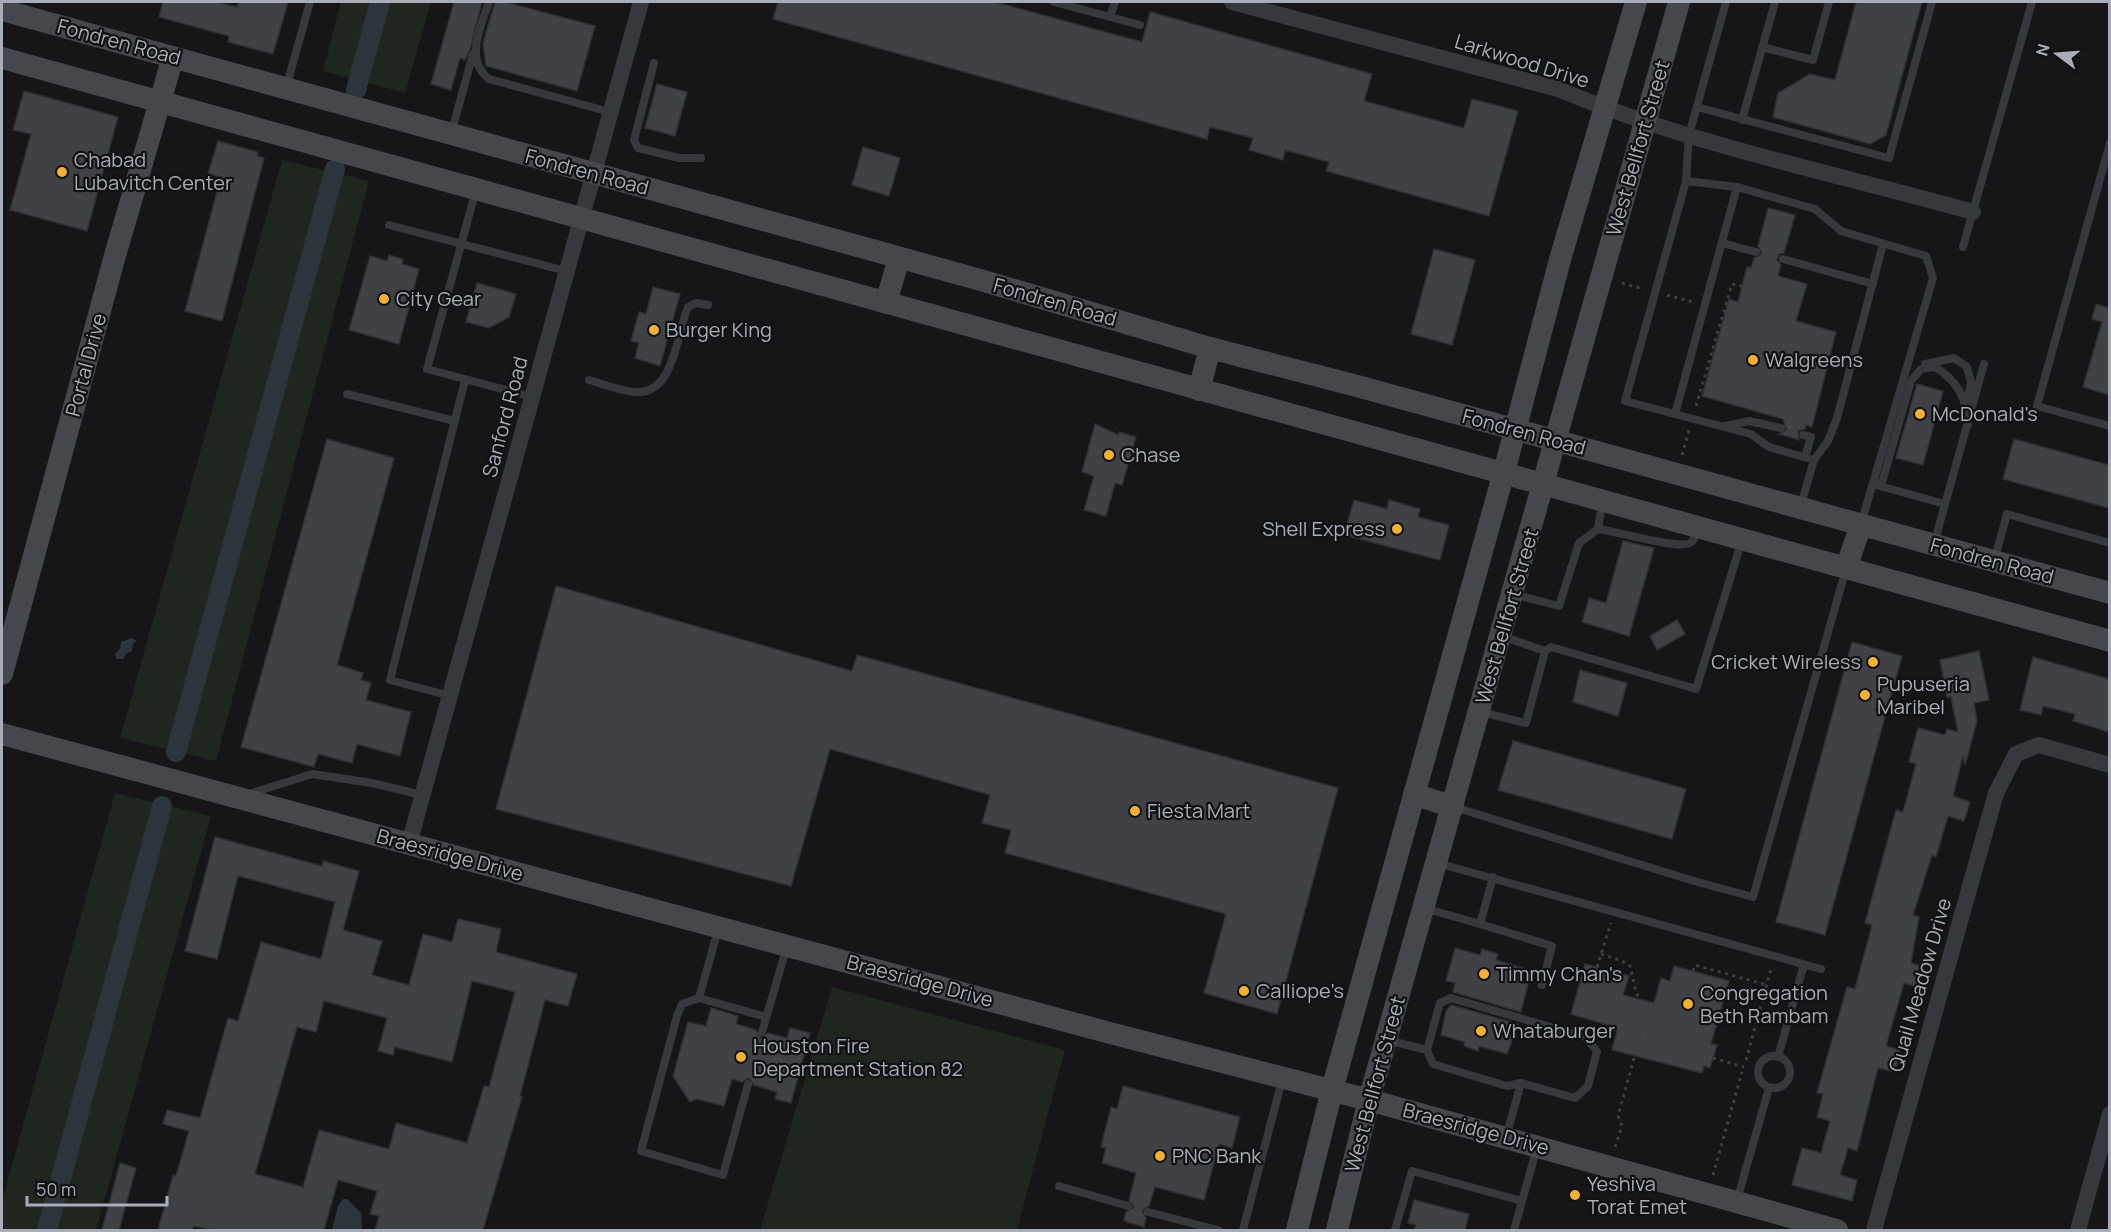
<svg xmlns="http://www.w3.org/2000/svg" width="2111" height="1232" font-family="Manrope,sans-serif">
  <rect width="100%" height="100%" fill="#161618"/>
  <g fill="#1e261f">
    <polygon points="341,2 431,2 405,93 323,71"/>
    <polygon points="282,160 369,181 216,761 120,738"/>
    <polygon points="115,793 211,816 96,1230 2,1230 2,1201"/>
    <polygon points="832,987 1065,1050 1017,1230 760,1230"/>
  </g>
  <g fill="#2c353c">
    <polygon points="132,638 137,641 133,643 132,651 126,654 123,659 117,659 115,654 120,649 121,642"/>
    <polygon points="343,1199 347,1199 361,1213 362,1230 332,1230 338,1206"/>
  </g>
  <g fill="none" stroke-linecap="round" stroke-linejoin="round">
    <g stroke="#2c353c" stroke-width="20">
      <polyline points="356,90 380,2"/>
      <polyline points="176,752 335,169"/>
      <polyline points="47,1230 162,806"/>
    </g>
  </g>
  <g fill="#404145" stroke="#303034" stroke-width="1.5" fill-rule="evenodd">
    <polygon points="163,2 217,2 237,7 239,2 288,2 273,54 228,42 229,36 159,17"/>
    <polygon points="454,2 482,2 470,49 465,60 460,58 451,90 431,84"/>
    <polygon points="495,2 505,2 595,26 577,91 486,66 483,43"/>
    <polygon points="778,2 995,2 1142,42 1150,12 1372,74 1364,101 1464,128 1472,99 1518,111 1489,216 1326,171 1329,162 1285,150 1283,160 1249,150 1253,138 1210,127 1207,139 773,19"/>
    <polygon points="1856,2 1922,2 1886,135 1870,144 1773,117 1778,93 1810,74 1835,80"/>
    <polygon points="657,84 687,92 675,136 645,128"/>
    <polygon points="24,91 118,117 87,231 10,210 31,134 13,130"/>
    <polygon points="218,141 258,152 257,156 264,158 222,321 185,311 221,177 208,174"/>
    <polygon points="863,147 900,158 889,196 852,185"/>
    <polygon points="1768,208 1795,215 1784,253 1779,254 1777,260 1781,265 1778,276 1807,284 1796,321 1836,332 1812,427 1806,425 1805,429 1798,431 1799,440 1779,434 1787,430 1783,419 1702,396 1729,299 1738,302 1747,267 1751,268 1754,258 1762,254 1758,246"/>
    <polygon points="1434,249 1475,260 1452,345 1411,334"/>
    <polygon points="389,255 403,259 402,264 419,269 399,344 349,330 370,256 387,261"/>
    <polygon points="477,283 516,294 509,317 489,328 466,322"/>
    <polygon points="653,287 680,294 660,366 635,358 639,343 631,341 639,312 646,314"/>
    <polygon points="2096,304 2109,308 2109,395 2083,387 2102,322 2092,319"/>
    <polygon points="1917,384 1943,391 1923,465 1896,458"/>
    <polygon points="1095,424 1118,435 1119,432 1136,437 1122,485 1115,483 1106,516 1084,510 1094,476 1082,472"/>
    <polygon points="327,439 394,458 337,665 363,673 361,680 371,683 366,700 411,712 400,756 357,744 352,763 318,754 314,767 241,747"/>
    <polygon points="2014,439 2109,465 2109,508 2003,479"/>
    <polygon points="1354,500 1387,509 1389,500 1420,509 1418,517 1449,525 1440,560 1344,535"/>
    <polygon points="1623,541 1654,548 1629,636 1582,622 1589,598 1606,603"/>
    <polygon points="556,586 852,671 857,655 1338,788 1277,1014 1204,993 1226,914 1005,853 1011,830 982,823 990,795 830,749 791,886 496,809"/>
    <polygon points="1677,620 1685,634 1657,650 1650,636"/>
    <polygon points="1852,642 1902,656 1888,707 1874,709 1886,713 1825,935 1776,922"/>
    <polygon points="1979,651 1989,700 1974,703 1977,721 1965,765 1963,755 1953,796 1970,802 1964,821 1948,816 1936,857 1932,855 1913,915 1919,917 1911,963 1923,967 1918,987 1904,983 1886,1046 1900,1050 1895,1072 1878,1068 1857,1151 1848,1148 1840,1175 1857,1180 1852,1201 1792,1185 1802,1148 1821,1153 1830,1121 1817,1117 1823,1094 1817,1093 1847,987 1855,989 1872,925 1865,923 1896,810 1903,812 1916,764 1909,762 1918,728 1945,735 1947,729 1958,732 1951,697 1947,697 1940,660"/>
    <polygon points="2033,657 2109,679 2109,732 2073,721 2075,714 2043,706 2041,715 2020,710"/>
    <polygon points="1580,670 1627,683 1618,716 1573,702"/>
    <polygon points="1513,741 1686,789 1672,839 1498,790"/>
    <path d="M 215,837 L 322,866 L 323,861 L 359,871 L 343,930 L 382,941 L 372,975 L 409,985 L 423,934 L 452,942 L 458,919 L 501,929 L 496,952 L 577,974 L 568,1006 L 545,1000 L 520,1096 L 522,1097 L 483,1230 L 375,1230 L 379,1216 L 370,1214 L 377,1191 L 338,1180 L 324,1230 L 212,1230 L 194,1226 L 192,1230 L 158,1230 L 173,1175 L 176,1176 L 189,1131 L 163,1124 L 167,1110 L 200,1118 L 228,1018 L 238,1021 L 261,942 L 321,959 L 335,902 L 238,876 L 217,959 L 185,951 ZM 472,981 L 515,992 L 489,1087 L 484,1086 L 467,1143 L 396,1123 L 389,1149 L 319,1130 L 303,1187 L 255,1174 L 297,1027 L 316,1032 L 324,1001 L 387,1018 L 378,1051 L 393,1055 L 395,1047 L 452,1062 Z"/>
    <polygon points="1455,948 1480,955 1482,949 1498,954 1496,960 1523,968 1519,982 1528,984 1521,1012 1453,992 1455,983 1446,981"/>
    <polygon points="1585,964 1629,976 1623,995 1654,1003 1661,978 1670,981 1674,966 1729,981 1711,1044 1717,1045 1710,1068 1704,1066 1702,1073 1612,1050 1617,1031 1613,1030 1614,1027 1571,1014"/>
    <polygon points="1451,1005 1518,1024 1507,1054 1479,1046 1478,1051 1464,1046 1465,1042 1441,1035 1446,1011"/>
    <polygon points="711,1008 738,1016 736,1024 756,1030 761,1038 768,1033 787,1038 790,1028 810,1033 791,1103 775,1099 777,1092 754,1085 749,1078 742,1082 732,1079 724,1106 697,1099 690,1102 673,1076 688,1022 706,1026"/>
    <polygon points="1123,1086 1240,1117 1232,1148 1219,1144 1204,1200 1155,1187 1149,1206 1142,1210 1146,1218 1144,1227 1124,1221 1126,1212 1134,1207 1129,1200 1136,1173 1102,1163 1106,1148 1101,1147 1111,1107 1117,1109"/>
    <polygon points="120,1163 136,1168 119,1230 102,1230"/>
    <polygon points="1414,1200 1469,1214 1465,1230 1414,1230 1416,1225 1408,1223"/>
  </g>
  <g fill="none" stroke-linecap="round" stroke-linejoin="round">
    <g stroke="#3d3f44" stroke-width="3" stroke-dasharray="3 4.5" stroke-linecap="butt">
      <polyline points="1622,283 1644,289"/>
      <polyline points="1667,295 1693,302"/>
      <polyline points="1696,406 1732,284 1742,286"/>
      <polyline points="1682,455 1689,430"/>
      <polyline points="1601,954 1622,961 1630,966 1636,992 1642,1004 1649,1005 1643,1026"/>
      <polyline points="1597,967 1611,923"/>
      <polyline points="1693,971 1695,965 1767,985"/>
      <polyline points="1713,1058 1744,1067"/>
      <polyline points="1746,1060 1771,969"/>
      <polyline points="1615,1147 1622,1126 1618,1116 1641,1033"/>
      <polyline points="1713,1175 1742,1072"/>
    </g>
    <g stroke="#37383d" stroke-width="8">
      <path d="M 489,2 C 481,26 464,60 489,79 L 610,112"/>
      <polyline points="1054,2 1140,25"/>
      <polyline points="1726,2 1689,135 1686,181 1625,401 1751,434 1769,447 1814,460"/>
      <polyline points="1110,17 1115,2"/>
      <polyline points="1762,47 1813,60 1829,2"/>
      <polyline points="654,63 634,140 638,148 679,158 701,158"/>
      <polyline points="286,88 310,2"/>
      <polyline points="1697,107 1889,158 1932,2"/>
      <polyline points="1742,120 1775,2"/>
      <polyline points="451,134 473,54"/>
      <polyline points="2110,143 2037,406 2110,426"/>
      <polyline points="1686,181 1737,187 1815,209 1841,231 1926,256 1933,278 1861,524"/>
      <polyline points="476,190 427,369 532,397"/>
      <polyline points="389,225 566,271"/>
      <polyline points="1722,243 1756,252"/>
      <polyline points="1963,247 2032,2"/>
      <polyline points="1783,259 1873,284"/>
      <polyline points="1925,364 1954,358 1967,367 1971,382 1967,404"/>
      <path d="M 589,380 C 603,384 620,391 635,392 C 675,395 676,334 688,307 L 696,303 L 708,305"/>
      <polyline points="347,394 455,421"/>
      <polyline points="1675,414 1737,187"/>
      <polyline points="1725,426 1749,421 1781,428"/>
      <polyline points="1803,435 1811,437 1805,457"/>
      <polyline points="1876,485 1945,504"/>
      <path d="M 1881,486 L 1911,381 L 1921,369 L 1935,367 C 1958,381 1967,399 1968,425"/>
      <polyline points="1800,508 1814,460 1828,441 1837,418 1883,244"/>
      <polyline points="1598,529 1602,503"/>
      <polyline points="1934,544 1984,364"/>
      <polyline points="1994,561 2007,514 2110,543"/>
      <path d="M 1513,594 L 1559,606 L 1579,543 L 1598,529 C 1615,531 1679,550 1690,543 C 1695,540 1697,533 1698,527"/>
      <polyline points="1545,651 1551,647 1696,689 1742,540"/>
      <polyline points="450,696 390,680 465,380"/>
      <polyline points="1481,712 1526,723 1545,651 1501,636"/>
      <polyline points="249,794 312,774 372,783 422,795"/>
      <polyline points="1454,807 1694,881 1753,897 1846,569"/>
      <polyline points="1437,863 1821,969"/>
      <polyline points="1424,908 1480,924 1493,877"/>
      <polyline points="1480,924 1552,946 1542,985"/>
      <polyline points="718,930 699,998 682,1004 677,1016 641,1151 723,1175 748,1084"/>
      <polyline points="699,998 766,1017"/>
      <polyline points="762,1032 787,946"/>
      <polyline points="1387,1040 1427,1050 1433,1064 1507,1086 1521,1083 1575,1098 1588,1086 1597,1051 1585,1037 1451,998 1440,1003 1427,1050"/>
      <circle cx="1774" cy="1072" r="16"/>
      <polyline points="1778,1057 1804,964"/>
      <polyline points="1506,1137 1521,1083"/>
      <polyline points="1059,1186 1128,1206"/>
      <polyline points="1737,1200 1769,1088"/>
      <polyline points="1148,1212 1218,1230"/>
      <polyline points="1243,1230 1282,1080"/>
      <polyline points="1395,1230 1412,1171 1522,1201"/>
      <polyline points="1514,1230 1537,1147"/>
    </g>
    <g stroke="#37383d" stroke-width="16">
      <path d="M 1232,2 L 1558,89 C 1691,145 1835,173 1973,212"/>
      <polyline points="409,844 641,2"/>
      <polyline points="1874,1230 1996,793 2016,754 2039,745 2110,765"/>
      <polyline points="2078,1230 2110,1114"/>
    </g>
    <g stroke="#45474d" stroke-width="22">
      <polyline points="2,10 977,279 1210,348 1357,386 2110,593"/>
      <polyline points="2,58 2110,641"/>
      <polyline points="886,303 899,258"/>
      <polyline points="1199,390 1210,348"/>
      <polyline points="1846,568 1861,525"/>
      <polyline points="2,674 114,259 173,57"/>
      <polyline points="2,734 1110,1033 1369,1100 1837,1230"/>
      <polyline points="1414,794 1453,807"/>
      <polyline points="1297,1230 1332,1090 1504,472 1561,256 1636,2"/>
      <polyline points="1337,1230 1369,1100 1679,2"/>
    </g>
  </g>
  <g fill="#f2b134" stroke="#111113" stroke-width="2">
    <circle cx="62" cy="172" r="6"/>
    <circle cx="384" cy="299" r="6"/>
    <circle cx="654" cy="330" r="6"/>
    <circle cx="1753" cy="360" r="6"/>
    <circle cx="1920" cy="414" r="6"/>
    <circle cx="1109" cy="455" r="6"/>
    <circle cx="1397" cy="529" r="6"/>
    <circle cx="1873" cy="662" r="6"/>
    <circle cx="1865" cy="695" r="6"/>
    <circle cx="1135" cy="811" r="6"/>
    <circle cx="1484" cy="974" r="6"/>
    <circle cx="1244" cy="991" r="6"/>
    <circle cx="1688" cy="1004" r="6"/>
    <circle cx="1481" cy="1031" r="6"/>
    <circle cx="741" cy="1057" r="6"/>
    <circle cx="1160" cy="1156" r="6"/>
    <circle cx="1575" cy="1195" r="6"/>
  </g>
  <g text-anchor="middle" stroke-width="4.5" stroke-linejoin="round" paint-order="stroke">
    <g font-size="20" fill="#a8adb8" stroke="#111113">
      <text transform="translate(119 42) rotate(15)" y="7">Fondren Road</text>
      <text transform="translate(1522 61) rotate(17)" y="7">Larkwood Drive</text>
      <text transform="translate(1638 148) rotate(-74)" y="7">West Bellfort Street</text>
      <text transform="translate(587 172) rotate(15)" y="7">Fondren Road</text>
      <text transform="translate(1055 302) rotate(16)" y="7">Fondren Road</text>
      <text transform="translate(86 365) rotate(-75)" y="7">Portal Drive</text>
      <text transform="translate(505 417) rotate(-75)" y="7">Sanford Road</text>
      <text transform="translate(1524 432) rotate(15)" y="7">Fondren Road</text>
      <text transform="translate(1992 561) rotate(15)" y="7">Fondren Road</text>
      <text transform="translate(1507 616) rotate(-74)" y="7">West Bellfort Street</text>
      <text transform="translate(450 855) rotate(15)" y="7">Braesridge Drive</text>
      <text transform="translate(920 981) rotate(15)" y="7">Braesridge Drive</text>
      <text transform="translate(1920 985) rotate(-74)" y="7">Quail Meadow Drive</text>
      <text transform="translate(1375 1084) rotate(-75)" y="7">West Bellfort Street</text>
      <text transform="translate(1476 1129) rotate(15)" y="7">Braesridge Drive</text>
    </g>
    <g font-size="20" fill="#a8adb8" stroke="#111113" text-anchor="start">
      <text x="74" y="167">Chabad<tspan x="74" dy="23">Lubavitch Center</tspan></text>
      <text x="396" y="306">City Gear</text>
      <text x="666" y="337">Burger King</text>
      <text x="1765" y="367">Walgreens</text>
      <text x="1932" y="421">McDonald's</text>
      <text x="1121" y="462">Chase</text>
      <text x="1385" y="536" text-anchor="end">Shell Express</text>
      <text x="1861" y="669" text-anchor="end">Cricket Wireless</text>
      <text x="1877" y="691">Pupuseria<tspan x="1877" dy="23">Maribel</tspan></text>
      <text x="1147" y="818">Fiesta Mart</text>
      <text x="1496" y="981">Timmy Chan's</text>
      <text x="1256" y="998">Calliope's</text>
      <text x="1700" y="1000">Congregation<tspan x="1700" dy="23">Beth Rambam</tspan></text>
      <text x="1493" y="1038">Whataburger</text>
      <text x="753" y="1053">Houston Fire<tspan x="753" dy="23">Department Station 82</tspan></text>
      <text x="1172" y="1163">PNC Bank</text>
      <text x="1587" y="1191">Yeshiva<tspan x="1587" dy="23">Torat Emet</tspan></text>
    </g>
  </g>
  <rect width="2111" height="1232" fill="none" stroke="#a8adb8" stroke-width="6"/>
  <g transform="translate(2057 54) rotate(286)" stroke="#111113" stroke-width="4.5" paint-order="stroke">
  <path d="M0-4.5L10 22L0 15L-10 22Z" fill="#a8adb8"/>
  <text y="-9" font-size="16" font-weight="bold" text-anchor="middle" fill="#a8adb8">N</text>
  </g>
  <path d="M27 1196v9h140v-9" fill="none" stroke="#a8adb8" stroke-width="3"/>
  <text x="36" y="1196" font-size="18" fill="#a8adb8" stroke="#111113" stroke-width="4.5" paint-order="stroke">50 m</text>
</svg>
